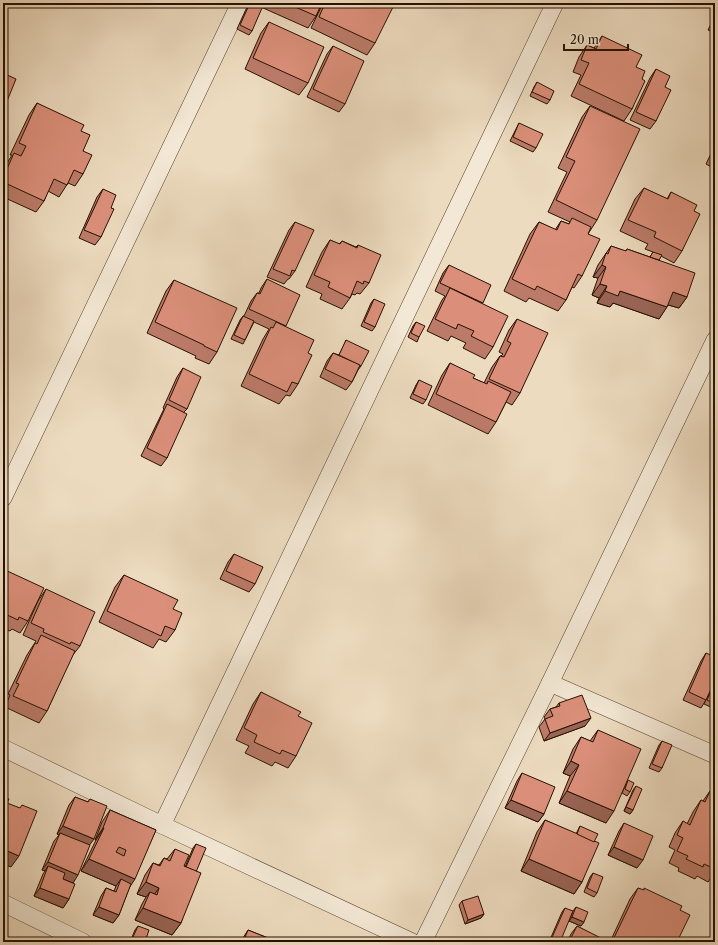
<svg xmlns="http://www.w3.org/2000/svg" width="718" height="945" font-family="'Libre Caslon Text',serif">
  <rect width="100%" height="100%" fill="#eddbbf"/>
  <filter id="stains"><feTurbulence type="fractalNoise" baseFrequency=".005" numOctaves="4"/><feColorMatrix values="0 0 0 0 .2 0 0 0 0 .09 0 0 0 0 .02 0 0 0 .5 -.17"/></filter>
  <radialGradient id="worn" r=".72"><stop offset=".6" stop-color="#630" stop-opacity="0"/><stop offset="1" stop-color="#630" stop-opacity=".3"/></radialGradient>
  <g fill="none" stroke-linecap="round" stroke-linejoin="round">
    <g stroke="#584330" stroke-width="18">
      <g id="minor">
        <polyline points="3,498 240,3"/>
        <polyline points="550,683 715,755"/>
        <polyline points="3,748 162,825 412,942"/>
        <polyline points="162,825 555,3"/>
        <polyline points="3,903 83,942"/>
        <polyline points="423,942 550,683 715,340"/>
      </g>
    </g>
    <use href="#minor" stroke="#f3e8d5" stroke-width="17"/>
  </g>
  <g fill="#bc7b69" stroke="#271000">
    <polygon points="250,3 252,31 249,35 237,29 247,7"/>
    <polygon points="252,3 322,3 316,16 308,28"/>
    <polygon points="323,3 385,3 375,43 367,55 311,28"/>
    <polygon points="715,16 715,33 708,30"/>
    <polygon points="269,22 308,83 299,95 245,69 261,33"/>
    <polygon points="602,36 636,67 642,79 632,109 624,121 571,96 581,75 573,72 579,57 587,45 594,48"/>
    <polygon points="333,46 345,104 339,112 307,97 327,54"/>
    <polygon points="656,69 665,87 656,121 650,129 630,120 650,78"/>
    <polygon points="537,82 550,100 547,104 530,96 534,87"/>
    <polygon points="37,103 81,131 83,151 83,174 75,186 68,183 59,197 48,191 44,201 36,212 3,197 3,171 6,165 12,155 10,155 29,115"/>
    <polygon points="590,106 597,220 588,234 582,276 574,288 572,287 566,300 558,311 529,298 526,302 504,291 530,234 539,222 555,230 561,221 569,224 570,222 548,212 567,172 558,168 582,117"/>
    <polygon points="519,123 536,148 533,152 510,141"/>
    <polygon points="715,145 715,169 706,164"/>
    <polygon points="644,188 667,199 671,192 694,211 682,251 674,263 661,256 659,260 687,297 679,308 668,305 659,319 613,303 610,307 597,303 599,298 592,295 598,278 593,277 598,265 611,246 625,251 627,249 650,257 653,252 645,249 648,244 620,231 635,199"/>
    <polygon points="103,189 111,208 101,237 95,245 79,238 97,197"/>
    <polygon points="295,222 295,271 289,279 288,279 284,284 267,277 289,230"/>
    <polygon points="330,240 339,244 342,241 356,247 358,245 369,283 360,294 357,293 355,295 352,294 350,298 342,309 320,299 322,294 306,287 322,252"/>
    <polygon points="449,265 482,303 493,347 485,359 463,348 466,343 451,336 448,341 427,331 442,300 445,296 435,291 443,273"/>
    <polygon points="267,279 285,326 308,353 298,384 290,396 286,395 279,404 241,386 263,339 269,329 254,322 243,344 231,339 240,320 243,316 244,316 251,301 257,293 259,293 261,288"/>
    <polygon points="174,280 217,352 209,364 195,358 196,356 147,333 166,291"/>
    <polygon points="374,299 375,327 372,331 361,326 371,303"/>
    <polygon points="517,319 520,393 512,405 506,402 496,422 488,434 428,405 442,375 450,363 473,378 484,383 492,367 500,356 501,356 503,354 499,352 509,330"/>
    <polygon points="416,322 419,337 417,342 408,337 413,326"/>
    <polygon points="346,340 361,366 358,370 352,382 346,390 320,377 327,361 333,353 339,355 344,345"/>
    <polygon points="183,368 187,409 184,412 167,458 161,466 141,456 162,413 164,409 163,408 177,377"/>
    <polygon points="419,380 426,400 423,404 410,398 416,385"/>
    <polygon points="234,554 255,584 249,592 220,579 228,562"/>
    <polygon points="3,569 28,621 20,633 12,629 10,631 3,628"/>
    <polygon points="124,575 173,609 175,630 166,642 159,639 153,648 99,622 115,587"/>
    <polygon points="46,589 80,646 72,656 47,711 39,723 5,707 10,695 8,694 27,655 36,641 23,635 38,601"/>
    <polygon points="706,653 706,700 701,708 683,700 701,661"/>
    <polygon points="715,681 715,709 704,704"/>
    <polygon points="261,692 298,716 296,756 288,768 275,762 272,766 245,753 249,746 236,740 253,704"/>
    <polygon points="559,703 585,726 544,741 539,727 545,719 544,717 550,709 556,707"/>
    <polygon points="598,730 606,823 559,803 570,776 563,773 573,749 581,737 590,741"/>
    <polygon points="662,741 662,768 659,772 649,768 659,745"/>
    <polygon points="522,773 544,814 538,822 505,808 517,781"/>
    <polygon points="628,780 630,792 627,796 622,793 626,784"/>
    <polygon points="636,786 633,810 630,814 624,811 633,790"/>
    <polygon points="710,791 715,794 715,872 708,882 697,876 695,879 678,871 679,868 669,863 675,850 669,847 675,833 683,821 687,824 693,812 701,800 703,801"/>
    <polygon points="75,797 88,802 90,799 89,845 73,883 63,879 69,899 63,908 34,896 43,874 45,871 42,870 54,841 59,835 57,834 69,805"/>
    <polygon points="110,810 156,830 130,886 119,915 113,923 93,915 101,896 106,888 114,891 116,886 81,871 96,840 95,840 102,822"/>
    <polygon points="545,820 576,834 580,826 594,842 582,882 574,894 521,871 537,832"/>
    <polygon points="624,823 637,868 608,855 619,831"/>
    <polygon points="196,844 196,872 181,923 172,935 135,920 142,904 146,897 137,894 145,875 153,863 159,865 164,858 167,859 175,849 185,867 193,848"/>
    <polygon points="593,873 597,893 594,897 584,892 590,877"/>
    <polygon points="638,888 680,910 677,942 610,942 630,899"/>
    <polygon points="462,901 484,914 481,918 465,924 459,905"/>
    <polygon points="576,907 584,922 581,926 569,921 573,911"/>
    <polygon points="565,908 560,942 549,942 562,912"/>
    <polygon points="138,926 145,942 130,942 135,930"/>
    <polygon points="577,926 607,942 567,942 571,934"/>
    <polygon points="248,930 278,942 241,942 243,938"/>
  </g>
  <g fill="#996455" stroke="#271000">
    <polygon points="602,265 606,267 598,278 593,277"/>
    <polygon points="600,284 607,286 599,298 592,295"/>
    <polygon points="605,291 620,291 667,307 659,319 613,303 610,307 597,303"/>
    <polygon points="673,292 687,297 679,308 665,304"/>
    <polygon points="591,718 585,726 544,741 550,733"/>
    <polygon points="571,761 579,765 570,776 563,773"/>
    <polygon points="567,791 614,811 606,823 559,803"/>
    <polygon points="511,800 544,814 538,822 505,808"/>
    <polygon points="626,807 633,810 630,814 624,811"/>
    <polygon points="63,826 94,839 88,847 60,833 59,835 57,834"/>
    <polygon points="103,828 104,828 96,840 95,840"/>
    <polygon points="614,847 643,860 637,868 608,855"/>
    <polygon points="3,849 19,856 11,867 3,864"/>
    <polygon points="89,859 135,879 127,891 121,879 116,886 81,871"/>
    <polygon points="529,859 582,882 574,894 521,871"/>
    <polygon points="48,862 78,875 73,883 46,872 48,866 45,871 42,870"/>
    <polygon points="146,882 159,888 151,899 150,892 146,897 137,894"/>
    <polygon points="40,888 69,899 63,908 34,896"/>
    <polygon points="99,907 119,915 113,923 93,915"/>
    <polygon points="143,908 181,923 172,935 135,920"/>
    <polygon points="484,914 481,918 465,924 468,920"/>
    <polygon points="572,917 584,922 581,926 569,921"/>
    <polygon points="133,937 144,942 130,942"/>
  </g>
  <g fill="#db8f7a" stroke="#271000" fill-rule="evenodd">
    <polygon points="250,3 262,8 252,31 240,25"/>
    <polygon points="286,3 322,3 316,16"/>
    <polygon points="325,3 385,3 393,7 375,43 319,17"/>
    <polygon points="269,22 324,47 308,83 253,58"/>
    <polygon points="602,36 642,55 636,67 645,71 642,79 645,81 632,109 579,84 589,63 581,60 587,45 596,49"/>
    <polygon points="333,46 364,61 345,104 313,89"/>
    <polygon points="656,69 670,76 665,87 671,90 656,121 636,112"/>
    <polygon points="3,73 16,79 3,111"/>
    <polygon points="537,82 554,91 550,100 532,92"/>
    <polygon points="37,103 84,125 81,131 90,135 83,151 92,155 83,174 74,170 67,185 54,179 44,201 3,182 3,178 14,153 21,156 26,146 19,143"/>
    <polygon points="590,106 640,129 597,220 556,200 575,161 566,157"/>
    <polygon points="519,123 543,134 536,148 513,137"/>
    <polygon points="644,188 668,199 671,192 697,205 694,211 700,214 682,251 654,237 656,232 628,220"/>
    <polygon points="103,189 116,195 111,208 114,209 101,237 84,230"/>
    <polygon points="572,218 591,227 588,234 600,239 582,276 578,274 566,300 537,286 535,290 512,279 539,222 557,230 561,221 569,224"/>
    <polygon points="295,222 314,230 295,271 292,270 290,276 273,269"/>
    <polygon points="330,240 340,244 342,241 357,248 358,245 381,255 369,283 364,281 363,284 357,281 350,298 328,287 330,282 314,275"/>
    <polygon points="611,246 626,251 627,249 695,273 687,297 673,292 667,307 620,291 618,296 605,291 607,286 600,284 606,267 602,265 606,253 608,254"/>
    <polygon points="653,252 662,255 659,260 650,257"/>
    <polygon points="449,265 491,285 483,303 440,283"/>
    <polygon points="267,279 300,295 286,326 249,309 257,293 260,294"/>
    <polygon points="174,280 237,308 217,352 204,346 204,345 155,322"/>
    <polygon points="450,288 508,316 493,347 471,336 474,331 458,324 456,329 435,319"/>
    <polygon points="374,299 385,304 375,327 364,322"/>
    <polygon points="243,316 254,321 245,340 234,335"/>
    <polygon points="517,319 548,333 520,393 489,379 500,356 504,357 511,343 507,341"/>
    <polygon points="276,322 314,340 308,353 312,355 298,384 292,382 287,392 249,374 271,327 273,328"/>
    <polygon points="416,322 425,326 419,337 411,333"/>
    <polygon points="346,340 369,351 361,366 339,355"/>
    <polygon points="333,353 360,365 352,382 325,369"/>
    <polygon points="450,363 475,375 473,378 487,384 488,381 511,392 496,422 436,394"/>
    <polygon points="183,368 201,377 187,409 169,400"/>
    <polygon points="419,380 432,386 426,400 413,394"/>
    <polygon points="167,404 187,414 167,458 147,448"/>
    <polygon points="234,554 263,567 255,584 226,571"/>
    <polygon points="3,569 44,588 28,621 19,617 18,620 3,613"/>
    <polygon points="124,575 178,600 173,609 182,613 175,630 165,626 161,636 107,611"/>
    <polygon points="46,589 95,612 80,646 71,642 70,644 43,632 44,629 31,623"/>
    <polygon points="41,635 75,651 47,711 13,696 19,684 16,683 35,643 37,644"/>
    <polygon points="706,653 715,657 715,680 706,700 689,692"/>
    <polygon points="715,683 715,704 707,700"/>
    <polygon points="261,692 301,712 298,716 312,723 296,756 282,750 280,754 254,742 257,735 244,728"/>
    <polygon points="582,695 591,718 550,733 545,719 553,716 550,709 560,706 559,703"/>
    <polygon points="598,730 641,749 614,811 567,791 579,765 571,761 581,737 593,742"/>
    <polygon points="662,741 672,745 662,768 652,764"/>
    <polygon points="522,773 555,787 544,814 511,800"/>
    <polygon points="628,780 634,783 630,792 625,789"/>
    <polygon points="636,786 642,789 633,810 626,807"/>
    <polygon points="710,791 715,794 715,869 704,864 703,867 686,859 688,856 677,851 683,838 677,835 683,821 690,825 701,800 705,802"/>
    <polygon points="3,797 9,799 7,803 20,808 22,805 37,811 19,856 3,849"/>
    <polygon points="75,797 88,802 90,799 107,806 94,839 63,826"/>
    <path d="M 110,810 L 156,830 L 135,879 L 89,859 L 104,828 L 103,828 ZM 119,847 L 126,850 L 124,856 L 116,852 Z"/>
    <polygon points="545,820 599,843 582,882 529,859"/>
    <polygon points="624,823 653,836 643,860 614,847"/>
    <polygon points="580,826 598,834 594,842 577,834"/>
    <polygon points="60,833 90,845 78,875 48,862"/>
    <polygon points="196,844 206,848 196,872 186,867"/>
    <polygon points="175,849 189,855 184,866 201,873 181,923 143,908 150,892 157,895 159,888 146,882 153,863 160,866 164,858 170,861"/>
    <polygon points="48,866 65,873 63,879 75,884 69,899 40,888"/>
    <polygon points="593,873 603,877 597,893 587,888"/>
    <polygon points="121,879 131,884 119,915 99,907 106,888 116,892"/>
    <polygon points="638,888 644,890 644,888 682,906 680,910 690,915 677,942 612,942"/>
    <polygon points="478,896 484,914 468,920 462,901"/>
    <polygon points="576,907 588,912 584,922 572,917"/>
    <polygon points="565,908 573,911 560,942 550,942"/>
    <polygon points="3,925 7,928 3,934"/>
    <polygon points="138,926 149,930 145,942 133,937"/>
    <polygon points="577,926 607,941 607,942 569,942"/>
    <polygon points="248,930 278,942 243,942"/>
    <polygon points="10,939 16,942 9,942"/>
  </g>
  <rect width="718" height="945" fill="none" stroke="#eddbbf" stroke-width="16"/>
  <rect x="4" y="4" width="710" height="937" fill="none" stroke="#271000" stroke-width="2"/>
  <rect x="8" y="8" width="702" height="929" fill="none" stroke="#271000"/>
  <path d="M564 44v6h64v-6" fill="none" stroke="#271000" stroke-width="2"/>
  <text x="570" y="44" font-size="12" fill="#271000" stroke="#f3e8d5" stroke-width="3" paint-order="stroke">20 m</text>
  <rect width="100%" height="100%" filter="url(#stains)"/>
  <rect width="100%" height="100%" fill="url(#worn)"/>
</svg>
